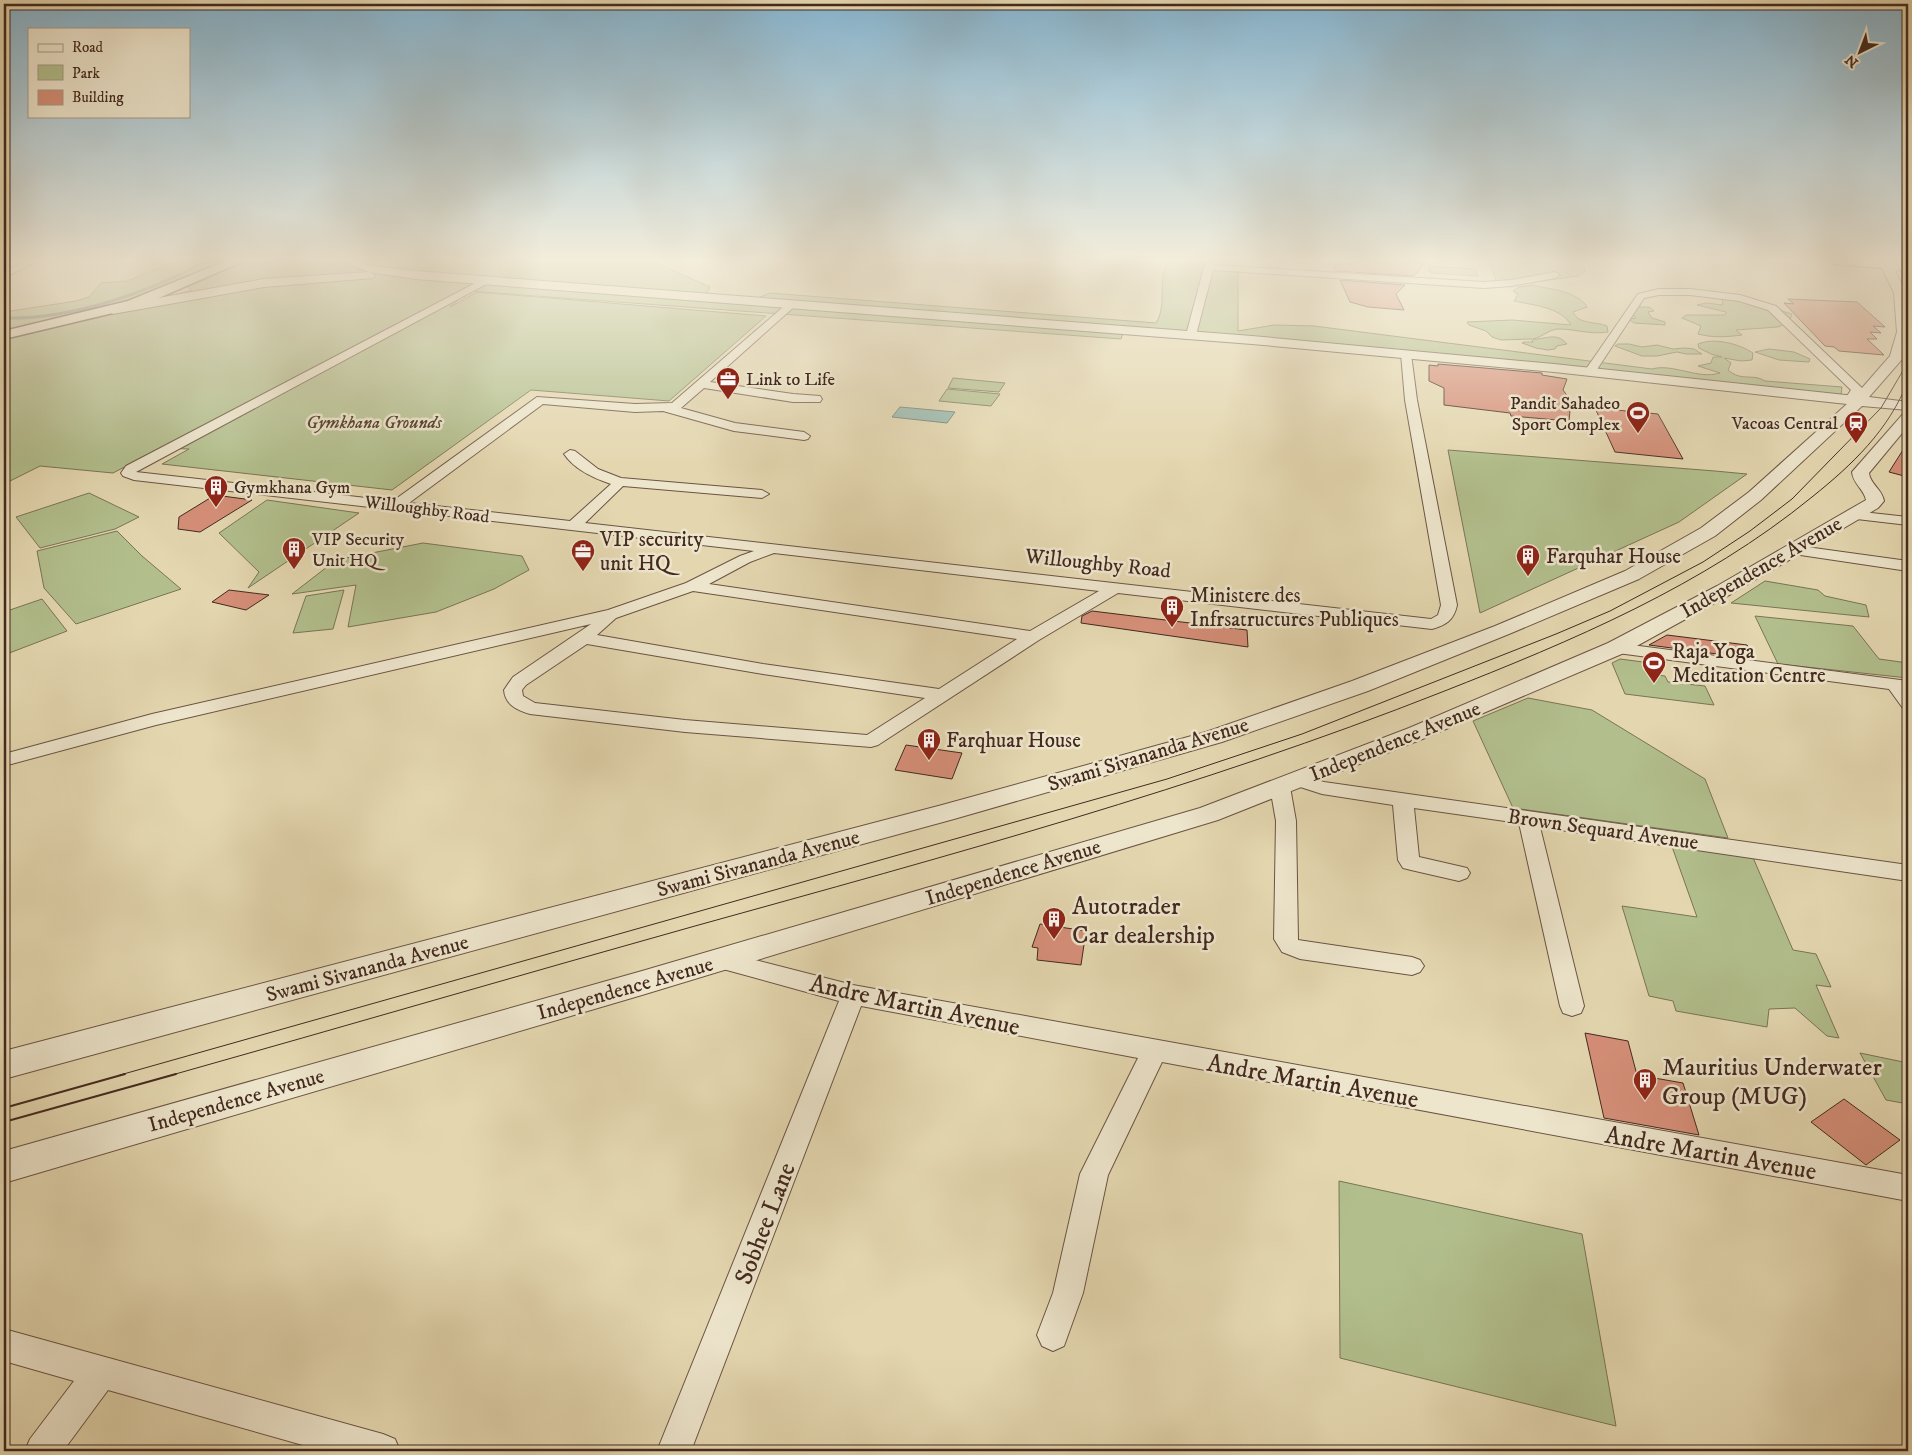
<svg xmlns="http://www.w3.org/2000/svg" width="1912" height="1455" font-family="'IM FELL DW Pica',serif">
  <rect width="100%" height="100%" fill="#e4d7b0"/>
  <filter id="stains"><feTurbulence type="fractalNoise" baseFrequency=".004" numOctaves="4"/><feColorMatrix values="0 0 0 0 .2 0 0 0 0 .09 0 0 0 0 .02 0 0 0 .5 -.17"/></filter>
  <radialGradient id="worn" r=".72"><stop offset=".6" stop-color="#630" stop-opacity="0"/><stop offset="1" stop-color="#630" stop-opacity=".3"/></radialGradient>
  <g fill="#b2bf8d" stroke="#7a7456">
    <path d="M 179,260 L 233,260 C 158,290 83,319 4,333 L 4,312 L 76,301 L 89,297 L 101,283 L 127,281 Z"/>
    <path d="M 243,260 L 650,260 L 710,287 L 707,293 L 699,294 L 748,302 L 770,293 L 1156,323 C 1168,304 1156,279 1169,260 L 1238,260 L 1238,331 L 1274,325 L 1314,326 L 1652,369 C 1673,363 1698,380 1720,373 L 1698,366 L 1711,363 L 1713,357 L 1722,357 L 1711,354 L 1699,348 L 1698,344 C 1715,337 1739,344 1753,353 L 1752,360 L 1741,361 L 1724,358 L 1731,363 L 1728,370 C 1742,382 1752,373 1765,381 L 1842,387 L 1841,395 L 1124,330 L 1121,339 L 468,291 L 450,307 L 477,292 L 766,316 L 669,401 L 531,390 L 392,490 L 162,464 L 189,449 L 161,448 L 113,473 L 40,466 L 4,484 L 4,337 L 131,307 L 192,290 L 186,286 Z"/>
    <polygon points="1490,260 1580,260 1585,271 1578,276 1513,285 1497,285"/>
    <polygon points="1428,266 1475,269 1478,276 1431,273"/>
    <path d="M 1532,285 C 1549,289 1578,291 1587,307 L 1573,312 C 1579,325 1595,321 1607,326 L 1608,332 C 1591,335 1575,329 1559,329 C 1549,329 1543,337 1533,339 C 1545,340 1556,331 1567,344 L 1557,346 L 1555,349 L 1548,350 L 1536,348 L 1522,343 L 1524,342 L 1533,342 L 1532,339 L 1501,340 L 1492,337 L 1486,331 L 1469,325 L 1467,322 L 1512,320 L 1571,325 C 1561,307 1532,305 1514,301 L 1518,294 L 1513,291 L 1519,287 Z"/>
    <path d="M 1722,298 L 1744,300 L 1792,314 L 1789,322 L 1778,327 L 1736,330 L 1742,335 C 1727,337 1713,338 1698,334 L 1701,326 L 1682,318 L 1686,315 L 1725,315 L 1726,312 L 1697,305 L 1706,303 L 1723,305 Z"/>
    <polygon points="1636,307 1649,307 1654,311 1648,312 1652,318 1665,322 1665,325 1634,323 1628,319 1636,318 1632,314"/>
    <polygon points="1618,344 1629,344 1642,347 1657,345 1673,349 1685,348 1694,349 1702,354 1686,354 1677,352 1657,356 1642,356 1615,346"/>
    <polygon points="1769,349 1794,352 1810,359 1809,362 1779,360 1755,352"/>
    <polygon points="953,378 1005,383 999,392 948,388"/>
    <polygon points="947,389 1000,394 991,406 939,401"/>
    <polygon points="1448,450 1715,471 1747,474 1679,522 1480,613"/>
    <polygon points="89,493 139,517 115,529 40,548 16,517"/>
    <polygon points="267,500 359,513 248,588 259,572 219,533"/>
    <polygon points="117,531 142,556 181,589 76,624 44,588 37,551"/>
    <polygon points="423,543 522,556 529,570 494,589 436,612 348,627 356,585 292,594 336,560"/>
    <polygon points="1765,581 1818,590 1825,596 1866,605 1869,617 1731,603"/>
    <polygon points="344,590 333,629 293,633 306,596"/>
    <polygon points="42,599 67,631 4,655 4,612"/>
    <polygon points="1755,616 1853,626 1879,659 1908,663 1908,678 1778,664"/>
    <polygon points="1620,659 1651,663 1657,675 1665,676 1668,682 1705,686 1714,705 1625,694 1612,663"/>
    <polygon points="1528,698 1592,710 1705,779 1728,838 1513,808 1473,721"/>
    <polygon points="1670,841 1751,853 1793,950 1816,954 1831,987 1816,985 1839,1038 1827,1036 1795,1008 1769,1009 1767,1027 1676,1011 1673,1001 1649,996 1622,906 1697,917"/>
    <polygon points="1860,1053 1908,1063 1908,1104 1886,1100"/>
    <polygon points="1339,1181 1582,1234 1616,1426 1340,1358"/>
  </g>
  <polygon fill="#95b9af" stroke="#747f75" points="900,407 955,412 947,423 892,417"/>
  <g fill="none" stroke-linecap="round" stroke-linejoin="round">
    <path stroke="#747f75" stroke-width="3" d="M 4,318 C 70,320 151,292 208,260"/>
  </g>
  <g fill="#d68f79" stroke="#43291f">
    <polygon points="1367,260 1373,262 1428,260 1414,276 1336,271 1333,264 1354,264"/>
    <polygon points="1340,280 1405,285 1396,294 1404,310 1368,307 1350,302"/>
    <polygon points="1788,299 1857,302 1885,327 1873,326 1881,333 1870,332 1877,339 1867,339 1884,355 1839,351 1834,347 1825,346 1784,303 1794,304"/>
    <polygon points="1438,364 1542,373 1542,375 1567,379 1563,390 1571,401 1569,421 1511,416 1510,413 1444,405 1444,388 1429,381 1429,365 1438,366"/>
    <polygon points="1595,408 1658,414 1683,459 1615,452"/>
    <polygon points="1908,442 1908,477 1889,472"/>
    <polygon points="215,495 252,500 200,532 178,529 179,517"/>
    <polygon points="229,590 269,595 246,610 212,602"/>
    <polygon points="1092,611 1247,630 1248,647 1081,623 1082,616"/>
    <polygon points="1667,635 1747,645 1755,659 1649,645"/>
    <polygon points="906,745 962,753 952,779 895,770"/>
    <polygon points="1040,924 1086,931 1081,965 1037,960 1038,948 1032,947"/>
    <polygon points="1585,1033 1628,1041 1637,1075 1683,1083 1699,1135 1604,1118"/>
    <polygon points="1844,1099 1900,1140 1866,1165 1811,1122"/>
  </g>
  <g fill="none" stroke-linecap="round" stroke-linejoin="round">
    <g stroke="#6b5443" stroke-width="2">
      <g id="minor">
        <polygon points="27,260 39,260 4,278 4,272"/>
        <polygon points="1206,260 1215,260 1214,265 1484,282 1511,280 1555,272 1560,275 1555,278 1511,286 1484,288 1213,270 1196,335 1191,338 1186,335"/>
        <path d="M 487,277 L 492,280 L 490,282 L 136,472 L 393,501 L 537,397 L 635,404 L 672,403 L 789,302 L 795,302 L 795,306 L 710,382 L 793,394 L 820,396 L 822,399 L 820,402 L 793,402 L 704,388 L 681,408 L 735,423 L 804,432 L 810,436 L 808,439 L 804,440 L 734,431 L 663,411 L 635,412 L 543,404 L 409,503 L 570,521 L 611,484 C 593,478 574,469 564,454 L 570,450 L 575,451 L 598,469 L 621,478 L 762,490 L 769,494 L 762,498 L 623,486 L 585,523 L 1431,619 L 1438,615 L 1441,605 L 1405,400 L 1401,354 L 1406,351 L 1411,354 L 1417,400 L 1457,605 C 1454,620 1446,625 1432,629 L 1118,593 L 1039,640 L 878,745 L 871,747 L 685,732 L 530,714 C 516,710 505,704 504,690 L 513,677 L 591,624 L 156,725 L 4,766 L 4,754 L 152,714 L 608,610 L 686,583 L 740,556 L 754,551 L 134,480 L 123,476 L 121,473 L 126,466 ZM 774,553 L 1099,591 L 1030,631 L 709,584 L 750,562 ZM 693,591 L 1017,639 L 939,689 L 763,664 L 597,635 L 616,618 ZM 587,644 L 763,674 L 925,698 L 867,735 L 685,720 L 535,703 L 523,696 L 522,690 L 526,685 Z"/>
        <polygon points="1659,289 1690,289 1740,295 1776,306 1863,389 1855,402 1847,402 1845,399 1851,390 1768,310 1739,301 1690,295 1659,295 1644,298 1594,374 1586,374 1584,372 1638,294"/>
        <polygon points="1853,511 1908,517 1908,525 1848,518 1846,515 1848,512"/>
        <polygon points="1792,545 1908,561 1908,571 1787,553 1784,550 1787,547"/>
        <polygon points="1616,643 1908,681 1908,708 1902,707 1889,689 1610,652 1607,648 1610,644"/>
        <polygon points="1298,774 1324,782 1908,865 1908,881 1540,827 1584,1006 1581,1013 1572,1016 1563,1013 1560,1006 1519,823 1414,808 1419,857 1467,868 1470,873 1467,878 1459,881 1411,870 1403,868 1398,860 1393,805 1322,794 1291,784 1288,780 1291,776"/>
        <polygon points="1280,781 1287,782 1290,787 1296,821 1298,940 1412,957 1420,960 1424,966 1420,972 1412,975 1300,959 1282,952 1274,939 1276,821 1270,787 1273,782"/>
        <polygon points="720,951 853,985 1908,1175 1908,1201 1162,1062 1108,1175 1083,1293 1064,1346 1053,1351 1042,1346 1037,1335 1053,1293 1080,1174 1138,1058 861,1006 691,1451 657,1451 839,1001 712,966 708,960 712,954"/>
        <polygon points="4,1329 383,1434 395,1439 400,1451 324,1451 108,1390 63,1451 25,1451 30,1439 74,1381 4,1361"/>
      </g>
    </g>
    <g stroke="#6b5443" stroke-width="2">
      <g id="tertiary">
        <polygon points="338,260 355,260 371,266 416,271 1252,336 1554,364 1855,396 1890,356 1897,332 1894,293 1882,268 1888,265 1908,263 1908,269 1895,271 1906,293 1908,341 1904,357 1869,397 1908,402 1908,410 1862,406 1761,500 1715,536 1639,579 1509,634 1368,691 1222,742 954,819 4,1079 4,1051 942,805 1206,732 1352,681 1495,626 1625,571 1701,528 1749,492 1847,404 1554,372 1252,344 416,279 369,272"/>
        <polygon points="369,272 373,274 375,276 373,278 264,287 113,314 107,310 113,306 264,279"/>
        <path d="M 1908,412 L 1908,426 L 1869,473 C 1870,484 1882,489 1884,501 L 1878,508 L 1731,594 L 1624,653 L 1425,738 L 1218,820 L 642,995 L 4,1183 L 4,1151 L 642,971 L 1200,808 L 1409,728 L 1608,643 L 1717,586 L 1866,500 C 1864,489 1853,484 1852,472 L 1903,414 Z"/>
      </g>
    </g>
    <g stroke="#43291f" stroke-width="3">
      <g id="secondary">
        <polygon points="228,260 246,260 138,307 4,339 4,331 128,301"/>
        <polygon points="1829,260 1908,262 1908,270 1835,264"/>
      </g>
    </g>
    <use href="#minor" fill="#ede5cc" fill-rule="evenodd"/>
    <use href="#tertiary" fill="#ede5cc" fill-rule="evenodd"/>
    <use href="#secondary" fill="#ede5cc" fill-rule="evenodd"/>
    <g stroke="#43291f" stroke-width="1">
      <polyline points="1895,260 1908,287"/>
      <polyline points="120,1075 1167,779 1302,734 1556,634 1610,611 1703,562 1750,531 1792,499 1881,408 1908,362"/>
      <path d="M 172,1075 C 346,1026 520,975 695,926 C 947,856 1199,788 1442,692 C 1572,641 1703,586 1812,497 C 1852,465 1889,430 1908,381"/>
    </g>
    <g stroke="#43291f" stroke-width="2">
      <polyline points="4,1108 125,1074"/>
      <polyline points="4,1122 176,1074"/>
    </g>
  </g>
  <linearGradient id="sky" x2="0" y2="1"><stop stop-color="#87b6d1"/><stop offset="0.56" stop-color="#f3eddb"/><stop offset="1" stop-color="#f3eddb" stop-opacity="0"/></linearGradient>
  <rect width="1912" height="464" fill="url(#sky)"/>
  <defs>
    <g id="office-pin" transform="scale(1.25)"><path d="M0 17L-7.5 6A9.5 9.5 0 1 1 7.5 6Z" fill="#8f2418" stroke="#ede5cc"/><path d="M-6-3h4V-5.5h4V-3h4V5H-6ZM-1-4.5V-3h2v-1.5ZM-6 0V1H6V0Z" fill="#fff"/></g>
    <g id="stadium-pin" transform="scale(1.25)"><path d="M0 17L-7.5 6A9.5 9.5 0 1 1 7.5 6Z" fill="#8f2418" stroke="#ede5cc"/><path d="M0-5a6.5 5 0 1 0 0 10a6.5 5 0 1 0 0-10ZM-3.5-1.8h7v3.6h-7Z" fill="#fff"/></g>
    <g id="station-pin" transform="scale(1.25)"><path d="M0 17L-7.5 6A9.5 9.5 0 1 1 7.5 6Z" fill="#8f2418" stroke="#ede5cc"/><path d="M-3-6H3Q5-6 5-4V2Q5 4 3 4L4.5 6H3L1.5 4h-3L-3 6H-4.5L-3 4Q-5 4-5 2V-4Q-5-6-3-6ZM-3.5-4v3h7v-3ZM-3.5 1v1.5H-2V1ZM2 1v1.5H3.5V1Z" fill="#fff"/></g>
    <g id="building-pin" transform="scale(1.25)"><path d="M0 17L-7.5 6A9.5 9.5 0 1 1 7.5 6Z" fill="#8f2418" stroke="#ede5cc"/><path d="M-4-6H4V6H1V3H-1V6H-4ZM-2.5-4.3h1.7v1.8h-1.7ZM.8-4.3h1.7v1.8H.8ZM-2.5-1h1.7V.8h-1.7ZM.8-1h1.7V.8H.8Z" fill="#fff"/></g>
  </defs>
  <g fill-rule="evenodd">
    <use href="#office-pin" x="728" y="379"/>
    <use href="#stadium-pin" x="1638" y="413"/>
    <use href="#station-pin" x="1856" y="423"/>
    <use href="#building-pin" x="216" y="487"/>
    <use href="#building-pin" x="294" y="549"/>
    <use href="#office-pin" x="583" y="551"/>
    <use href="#building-pin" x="1528" y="556"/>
    <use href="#building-pin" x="1172" y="607"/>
    <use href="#stadium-pin" x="1654" y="663"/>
    <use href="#building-pin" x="929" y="740"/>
    <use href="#building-pin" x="1054" y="919"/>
    <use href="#building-pin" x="1645" y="1080"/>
  </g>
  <g text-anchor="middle" stroke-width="5" stroke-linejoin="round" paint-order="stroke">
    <g font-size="18" fill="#43291f" stroke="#ede5cc" text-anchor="start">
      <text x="746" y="385">Link to Life</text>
      <text x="1620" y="409" text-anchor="end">Pandit Sahadeo<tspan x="1620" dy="21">Sport Complex</tspan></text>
      <text x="1838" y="429" text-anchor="end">Vacoas Central</text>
      <text x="234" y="493">Gymkhana Gym</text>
      <text x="312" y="545">VIP Security<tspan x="312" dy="21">Unit HQ</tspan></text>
    </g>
    <g font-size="18" font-style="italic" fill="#594735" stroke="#ede5cc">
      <text x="374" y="428">Gymkhana Grounds</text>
    </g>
    <g font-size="18" fill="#43291f" stroke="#ede5cc">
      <text transform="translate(427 509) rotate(7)" y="6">Willoughby Road</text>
    </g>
    <g font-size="21" fill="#43291f" stroke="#ede5cc" text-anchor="start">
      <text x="600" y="546">VIP security<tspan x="600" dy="24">unit HQ</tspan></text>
      <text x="1546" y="563">Farquhar House</text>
      <text x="1190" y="602">Ministere des<tspan x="1190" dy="24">Infrsatructures Publiques</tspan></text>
      <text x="1672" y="658">Raja Yoga<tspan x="1672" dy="24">Meditation Centre</tspan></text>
      <text x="946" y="747">Farqhuar House</text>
    </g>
    <g font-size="21" fill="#43291f" stroke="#ede5cc">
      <text transform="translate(1098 563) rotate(6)" y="7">Willoughby Road</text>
      <text transform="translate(1761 567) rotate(-30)" y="7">Independence Avenue</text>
      <text transform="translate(1395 741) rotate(-22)" y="7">Independence Avenue</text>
      <text transform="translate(1148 754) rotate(-17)" y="7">Swami Sivananda Avenue</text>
      <text transform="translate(1603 829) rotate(8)" y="7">Brown Sequard Avenue</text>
      <text transform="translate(758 863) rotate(-15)" y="7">Swami Sivananda Avenue</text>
      <text transform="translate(1013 872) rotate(-17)" y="7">Independence Avenue</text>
      <text transform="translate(367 968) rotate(-15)" y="7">Swami Sivananda Avenue</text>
      <text transform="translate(625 988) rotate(-16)" y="7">Independence Avenue</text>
      <text transform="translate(236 1100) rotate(-16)" y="7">Independence Avenue</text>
    </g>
    <g font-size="25" fill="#43291f" stroke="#ede5cc" text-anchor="start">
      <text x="1072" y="914">Autotrader<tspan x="1072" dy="29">Car dealership</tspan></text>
      <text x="1662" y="1075">Mauritius Underwater<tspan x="1662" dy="29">Group (MUG)</tspan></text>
    </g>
    <g font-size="25" fill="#43291f" stroke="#ede5cc">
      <text transform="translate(915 1004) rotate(12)" y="9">Andre Martin Avenue</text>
      <text transform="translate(1313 1080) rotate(10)" y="9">Andre Martin Avenue</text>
      <text transform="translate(1711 1152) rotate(10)" y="9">Andre Martin Avenue</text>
      <text transform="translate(764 1223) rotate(-69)" y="9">Sobhee Lane</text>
    </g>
  </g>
  <rect width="1912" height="1455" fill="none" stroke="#e4d7b0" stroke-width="20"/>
  <rect x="5" y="5" width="1902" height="1445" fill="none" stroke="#43291f" stroke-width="2.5"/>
  <rect x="10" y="10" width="1892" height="1435" fill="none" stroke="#43291f"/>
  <rect x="28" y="28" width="162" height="90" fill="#ede5cc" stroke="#a99a87"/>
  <rect x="38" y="44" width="25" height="8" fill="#ede5cc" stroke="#a99a87"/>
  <text x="72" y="52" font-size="15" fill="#43291f">Road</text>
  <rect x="38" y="65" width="25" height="15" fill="#b2bf8d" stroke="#a99a87"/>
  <text x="72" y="78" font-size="15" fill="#43291f">Park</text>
  <rect x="38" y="90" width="25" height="15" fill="#d68f79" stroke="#a99a87"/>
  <text x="72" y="102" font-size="15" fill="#43291f">Building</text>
  <g transform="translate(1860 52) rotate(222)" stroke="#ede5cc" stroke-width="4" paint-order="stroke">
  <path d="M0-4L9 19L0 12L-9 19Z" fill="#43291f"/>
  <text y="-8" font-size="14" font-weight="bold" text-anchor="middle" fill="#43291f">N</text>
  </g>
  <rect width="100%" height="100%" filter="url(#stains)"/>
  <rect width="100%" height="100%" fill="url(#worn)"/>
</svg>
